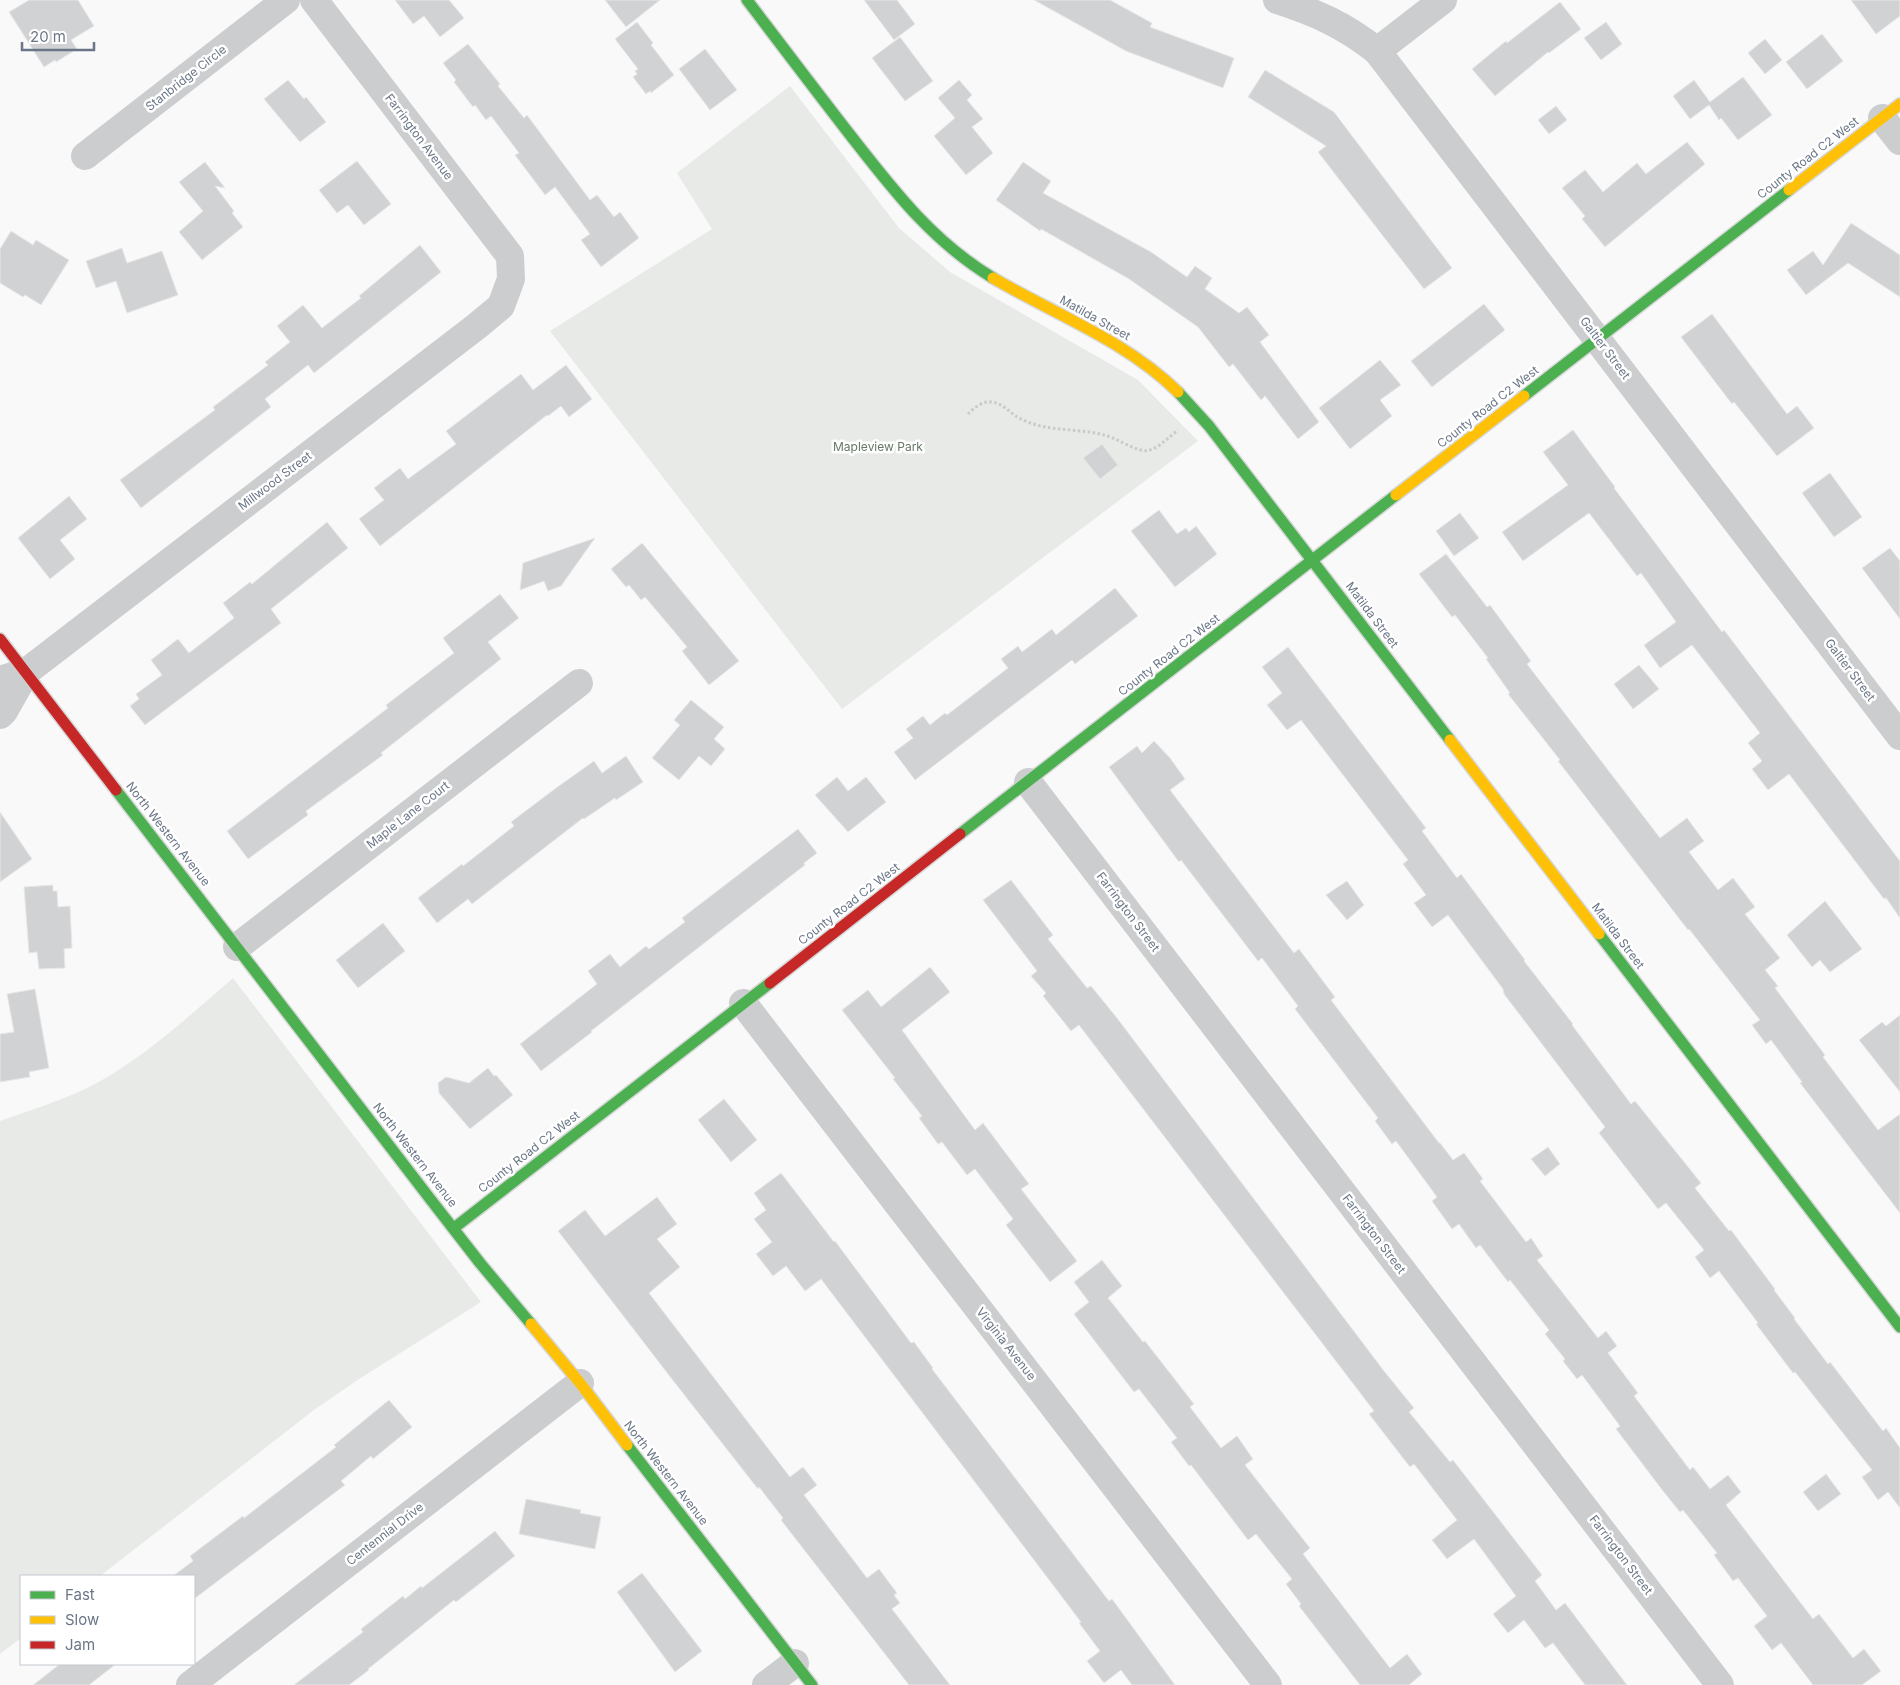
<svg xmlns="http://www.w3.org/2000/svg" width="1900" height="1685" font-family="Inter,sans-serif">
  <rect width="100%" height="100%" fill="#f9f9f9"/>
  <g fill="#e7eae6">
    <polygon points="790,86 899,228 950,272 1138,380 1198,441 842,709 550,331 712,229 677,173"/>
    <path d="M 233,978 L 481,1302 L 356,1381 L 314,1410 L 100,1576 L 21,1576 L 21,1638 L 0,1654 L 0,1121 C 31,1110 64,1100 93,1085 C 144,1058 189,1016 233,978 Z"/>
  </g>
  <g fill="#d1d2d4" stroke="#e8e8e8">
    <polygon points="29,0 78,0 94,26 71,40 77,49 56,62 55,60 44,67 9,12"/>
    <polygon points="395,0 449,0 464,18 440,37 424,16 413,24"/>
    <polygon points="605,0 660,0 626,27"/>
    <polygon points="864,0 897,0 915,24 894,40"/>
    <polygon points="1034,0 1110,0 1152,23 1150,27 1234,58 1223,88 1126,51"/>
    <polygon points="1851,0 1900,0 1900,16 1876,34"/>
    <polygon points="1560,2 1581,29 1549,53 1548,52 1495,96 1472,69 1506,41 1507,43"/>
    <polygon points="637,22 653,43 651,45 674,75 651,93 650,91 646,94 633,77 637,74 635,71 638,69 615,39"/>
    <polygon points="1606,22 1622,44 1601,60 1584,38"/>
    <polygon points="1822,34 1843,61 1807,89 1786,62"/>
    <polygon points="900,37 933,81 905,101 872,58"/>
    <polygon points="1765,39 1782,60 1765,74 1748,53"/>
    <polygon points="468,44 500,84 498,86 524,118 527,115 590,200 597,195 614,217 620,212 639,238 601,267 581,240 590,234 555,187 545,195 515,155 519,153 491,116 486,120 475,105 473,107 454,82 456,80 443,63"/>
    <polygon points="705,49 737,90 710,110 679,69"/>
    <polygon points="1265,70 1334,112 1452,268 1424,289 1318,152 1326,146 1248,97"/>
    <polygon points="1743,77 1772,115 1738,140 1721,118 1719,120 1709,105 1690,119 1673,96 1694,80 1710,102"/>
    <polygon points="288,80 304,99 306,97 326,122 300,142 264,99"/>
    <polygon points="959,80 972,95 967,100 983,119 972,127 993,153 966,175 934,136 955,118 938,98"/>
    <polygon points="1556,106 1567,120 1549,134 1538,120"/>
    <polygon points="1687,142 1705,164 1605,247 1582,219 1585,216 1562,188 1585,170 1603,192 1637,163 1646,174"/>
    <polygon points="357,161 391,204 364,225 348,205 337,213 319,190"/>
    <polygon points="205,162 225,188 215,186 234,211 232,213 243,227 202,260 179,232 203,211 179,182"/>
    <polygon points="1023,162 1051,181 1043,193 1151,252 1187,277 1195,266 1212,278 1205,289 1239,313 1247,307 1269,335 1260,342 1319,422 1298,439 1265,396 1261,400 1233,364 1229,367 1198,327 1129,279 1041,229 1040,231 996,200"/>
    <polygon points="1851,223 1900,255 1900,297 1848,263 1806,295 1787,270 1813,251 1823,265"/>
    <polygon points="11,231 33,245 36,240 69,260 41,305 25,295 23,297 0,283 0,249"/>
    <polygon points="420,245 441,272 314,373 308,365 265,399 271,407 141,508 120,480 215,410 213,407 268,365 265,362 290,342 277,326 303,305 322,328 361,298 359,296"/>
    <polygon points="122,248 127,263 162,251 178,295 127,313 116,281 96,288 86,261"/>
    <polygon points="1484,304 1505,330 1432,387 1411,361"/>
    <polygon points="1712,314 1787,414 1797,406 1814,428 1777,456 1734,402 1732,404 1681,337"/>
    <polygon points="1380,360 1401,385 1380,400 1392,416 1350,449 1319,408"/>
    <polygon points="566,365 592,399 569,417 561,406 548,416 547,415 380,546 359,519 384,500 374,488 400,468 408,479 456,444 446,431 521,374 533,390"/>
    <polygon points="1573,430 1615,487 1614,488 1722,632 1724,630 1900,861 1900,918 1886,898 1884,899 1789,774 1768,790 1752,769 1762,761 1748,743 1760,733 1692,645 1660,668 1644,645 1676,622 1641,573 1637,576 1589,513 1523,561 1502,532 1568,485 1543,452"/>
    <polygon points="1102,444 1118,465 1100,479 1083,458"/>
    <polygon points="1830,473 1862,517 1834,537 1802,493"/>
    <polygon points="69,496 87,519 60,540 75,559 50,579 18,538"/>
    <polygon points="1159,510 1177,534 1186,528 1189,532 1196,526 1217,554 1175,587 1131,531"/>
    <polygon points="1460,513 1479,538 1454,556 1436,531"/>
    <polygon points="327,522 348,548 271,609 281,623 145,725 130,706 139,699 136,694 162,675 151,660 178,639 189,653 234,618 223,603 250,582 252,584"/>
    <polygon points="595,538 561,586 548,591 544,581 520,590 523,563"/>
    <polygon points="642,543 739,661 709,685 682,651 687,647 673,630 645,597 641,600 629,585 626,587 611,569"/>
    <polygon points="1890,548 1900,561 1900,619 1862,568"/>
    <polygon points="1446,554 1487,607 1490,605 1531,661 1527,664 1660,838 1687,818 1704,841 1689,852 1718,890 1733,878 1755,907 1745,914 1780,958 1765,970 1778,986 1775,988 1825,1055 1823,1057 1878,1130 1900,1114 1900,1213 1800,1083 1802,1082 1771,1040 1766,1044 1752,1025 1760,1020 1689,929 1688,930 1558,761 1560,760 1508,694 1510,693 1486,659 1488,658 1455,615 1452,617 1419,574"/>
    <polygon points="1115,588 1138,616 1075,664 1072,660 915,780 894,752 913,738 906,729 923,716 930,725 945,713 947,715 1008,668 1001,659 1018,646 1022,652 1052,629 1056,635"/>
    <polygon points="500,594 519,618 488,642 501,659 381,753 383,755 306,811 308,815 248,859 227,831 388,708 386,705 454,653 443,638"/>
    <polygon points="1288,647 1426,828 1422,831 1457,878 1461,874 1525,960 1524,961 1573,1024 1572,1025 1631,1104 1635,1101 1701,1183 1695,1188 1729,1231 1731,1230 1775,1289 1774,1290 1795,1318 1794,1319 1828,1364 1830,1362 1883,1431 1886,1428 1900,1448 1900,1508 1888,1492 1878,1500 1862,1477 1872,1470 1795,1372 1793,1373 1756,1324 1758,1323 1719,1271 1710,1278 1695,1257 1704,1250 1666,1203 1658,1209 1599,1133 1605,1127 1504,994 1503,989 1448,915 1432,927 1414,903 1426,895 1403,864 1408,860 1301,720 1287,730 1267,705 1282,693 1262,667"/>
    <polygon points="1639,665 1659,689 1633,709 1614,684"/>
    <polygon points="691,700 724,727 714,739 725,749 711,766 699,756 679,780 652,758 680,725 674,720"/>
    <polygon points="1154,741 1170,758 1185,779 1170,790 1294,953 1299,949 1335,997 1331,1000 1439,1143 1440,1143 1453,1160 1464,1153 1483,1179 1480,1181 1526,1242 1531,1238 1543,1256 1537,1260 1598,1338 1606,1331 1617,1346 1608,1353 1638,1393 1634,1396 1690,1470 1693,1467 1710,1489 1728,1475 1741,1492 1726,1505 1813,1619 1819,1614 1853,1658 1864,1649 1881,1671 1862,1685 1813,1685 1781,1643 1772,1650 1754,1626 1767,1616 1738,1578 1733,1581 1714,1555 1717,1553 1683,1510 1680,1512 1663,1491 1616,1429 1620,1426 1582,1375 1577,1379 1563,1361 1565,1359 1545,1334 1549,1330 1510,1280 1508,1282 1480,1245 1476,1248 1459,1224 1452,1229 1432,1201 1437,1197 1396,1141 1392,1144 1375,1121 1378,1118 1295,1009 1298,1006 1262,958 1258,961 1181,860 1179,862 1109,767 1137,746 1142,753"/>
    <polygon points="626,756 643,782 616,800 615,798 584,819 583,818 472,904 468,899 437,923 418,898 462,864 463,866 514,826 511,822 556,788 594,761 602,773"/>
    <polygon points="837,777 848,791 866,777 886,802 848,832 815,795"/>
    <polygon points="0,812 32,859 0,882"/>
    <polygon points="798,829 817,853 804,863 805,865 591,1031 592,1032 541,1071 520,1044 597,984 588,971 610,954 620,967 646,946 649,949 685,922 682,918"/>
    <polygon points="1011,880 1053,935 1048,939 1087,988 1091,986 1117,1018 1384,1371 1414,1408 1409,1412 1450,1462 1453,1460 1542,1575 1535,1581 1556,1610 1565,1603 1627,1685 1585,1685 1553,1643 1545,1648 1524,1620 1508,1633 1493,1614 1516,1596 1474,1539 1447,1559 1432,1540 1457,1520 1414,1464 1410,1467 1369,1414 1374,1411 1079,1025 1071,1031 1043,996 1046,993 1031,976 1037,971 983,900"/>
    <polygon points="1347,881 1364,905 1347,920 1326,895"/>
    <polygon points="53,885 53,891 57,891 58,907 70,906 72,948 64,949 65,968 39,969 37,952 29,953 24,887"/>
    <polygon points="1825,901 1862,949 1830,972 1820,960 1812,967 1787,935"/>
    <polygon points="383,923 405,951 358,988 336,960"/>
    <polygon points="930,967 950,992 902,1030 975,1130 983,1123 1029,1184 1021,1189 1077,1261 1050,1282 1006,1225 1013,1219 975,1169 967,1175 942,1142 938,1144 919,1118 922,1116 893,1079 895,1078 842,1010 868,990 881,1007"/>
    <polygon points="35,989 49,1068 29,1072 30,1077 0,1082 0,1034 14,1032 7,994"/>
    <polygon points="1900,1015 1900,1092 1859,1040 1882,1022 1886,1026"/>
    <polygon points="488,1068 494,1076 496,1075 513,1095 470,1129 439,1093 438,1083 446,1077 469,1083"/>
    <polygon points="724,1099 757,1140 731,1162 698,1120"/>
    <polygon points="1548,1147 1560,1164 1545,1176 1531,1159"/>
    <polygon points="781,1173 834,1242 835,1241 911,1343 914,1342 933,1368 932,1369 1109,1601 1112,1599 1175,1685 1132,1685 1121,1670 1104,1683 1087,1661 1100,1651 1079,1623 1081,1622 821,1279 805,1291 786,1266 773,1276 756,1254 772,1242 754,1219 766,1210 754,1193"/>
    <polygon points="657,1197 677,1224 657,1239 680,1267 649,1293 790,1477 803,1467 817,1485 804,1495 867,1578 879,1569 897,1593 894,1595 900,1603 892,1609 950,1685 909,1685 781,1520 783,1518 759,1487 758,1489 668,1374 558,1231 585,1210 605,1236"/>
    <polygon points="1102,1260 1122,1286 1108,1298 1143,1342 1145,1341 1194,1404 1190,1407 1221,1448 1237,1436 1253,1459 1245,1465 1310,1548 1303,1554 1390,1668 1407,1654 1422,1674 1409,1685 1360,1685 1299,1606 1301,1604 1286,1584 1292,1579 1256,1534 1248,1540 1191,1465 1189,1466 1171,1442 1177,1438 1139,1389 1134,1392 1074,1314 1089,1302 1074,1282"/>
    <polygon points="389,1400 412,1427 373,1459 371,1456 341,1481 345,1485 194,1599 194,1576 173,1576 193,1561 190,1556 243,1516 244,1518 336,1447 334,1445"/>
    <polygon points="1826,1474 1841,1494 1818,1511 1803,1492"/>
    <polygon points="526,1499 581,1510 580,1513 601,1517 595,1549 519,1534"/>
    <polygon points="495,1531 515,1556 456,1602 454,1600 368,1669 369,1670 349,1685 294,1685 363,1632 361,1629 403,1596 405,1599 421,1586 422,1588"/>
    <polygon points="642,1573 702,1651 675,1672 617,1592"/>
    <polygon points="60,1664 116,1664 89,1685 33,1685"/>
  </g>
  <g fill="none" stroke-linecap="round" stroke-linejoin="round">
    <g stroke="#d6d7d8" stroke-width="14">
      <g id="fast">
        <path d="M 747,0 C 782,46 816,91 851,136 C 894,191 932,241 993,278"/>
        <polyline points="1178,392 1209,426 1450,740"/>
        <polyline points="1524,396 1789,190"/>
        <polyline points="116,790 431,1200 480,1263 531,1324"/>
        <polyline points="960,834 1396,495"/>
        <polyline points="1599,934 1900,1327"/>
        <polyline points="454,1228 770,983"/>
        <polyline points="627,1445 812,1685"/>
      </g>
    </g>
    <g stroke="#d6d7d8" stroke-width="14">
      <g id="slow">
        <polyline points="1789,190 1900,104"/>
        <path d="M 993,278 C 1056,315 1125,340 1178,392"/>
        <polyline points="1396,495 1524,396"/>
        <polyline points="1450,740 1599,934"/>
        <polyline points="531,1324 580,1383 627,1445"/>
      </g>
    </g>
    <g stroke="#d6d7d8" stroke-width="14">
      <g id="jam">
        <polyline points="0,639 116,790"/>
        <polyline points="770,983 960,834"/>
      </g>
    </g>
    <path stroke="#c9cacc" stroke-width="3" stroke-dasharray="2.5 2.5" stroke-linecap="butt" d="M 968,414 C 974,408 982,401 991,402 C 1004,403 1010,414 1021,419 C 1048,433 1079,427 1107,436 C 1119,439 1139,454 1150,450 C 1160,447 1170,436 1178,430"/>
    <g stroke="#cccdce" stroke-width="28">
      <path d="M 1277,0 C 1317,13 1344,25 1377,51 L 1900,736"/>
      <polyline points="1377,51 1443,0"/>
      <polyline points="1882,118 1900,141"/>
      <polyline points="85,156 286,0"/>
      <polyline points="0,680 26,672 477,326 501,306 511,279 510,256 314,0"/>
      <polyline points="0,715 4,711 26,672"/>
      <polyline points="1028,782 1720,1685"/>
      <polyline points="237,947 579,683"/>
      <polyline points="743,1003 1268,1685"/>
      <polyline points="190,1685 580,1383"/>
      <polyline points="766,1685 795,1663"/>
    </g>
    <use href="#fast" stroke="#4caf50" stroke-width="11"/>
    <use href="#slow" stroke="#ffc107" stroke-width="11"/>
    <use href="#jam" stroke="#c62828" stroke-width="11"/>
  </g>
  <g text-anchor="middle" stroke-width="5" stroke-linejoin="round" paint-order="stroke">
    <g font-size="12" fill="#6a7687" stroke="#fff">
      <text transform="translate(186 78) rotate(-38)" y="4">Stanbridge Circle</text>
      <text transform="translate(419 137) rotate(53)" y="4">Farrington Avenue</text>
      <text transform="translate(1808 158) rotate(-38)" y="4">County Road C2 West</text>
      <text transform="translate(1095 318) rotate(29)" y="4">Matilda Street</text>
      <text transform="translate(1605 348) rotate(53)" y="4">Galtier Street</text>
      <text transform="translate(1488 407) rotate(-38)" y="4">County Road C2 West</text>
      <text transform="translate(275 481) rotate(-37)" y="4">Millwood Street</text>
      <text transform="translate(1372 615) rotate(53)" y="4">Matilda Street</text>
      <text transform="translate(1169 655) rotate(-38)" y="4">County Road C2 West</text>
      <text transform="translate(1850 670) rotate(53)" y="4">Galtier Street</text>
      <text transform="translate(408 815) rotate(-38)" y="4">Maple Lane Court</text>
      <text transform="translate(168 834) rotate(52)" y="4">North Western Avenue</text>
      <text transform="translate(849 904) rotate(-38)" y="4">County Road C2 West</text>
      <text transform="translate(1128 912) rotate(53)" y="4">Farrington Street</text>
      <text transform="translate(1618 936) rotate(53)" y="4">Matilda Street</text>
      <text transform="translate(529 1152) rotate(-38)" y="4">County Road C2 West</text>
      <text transform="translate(415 1155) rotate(52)" y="4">North Western Avenue</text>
      <text transform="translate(1374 1234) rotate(53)" y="4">Farrington Street</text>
      <text transform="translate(1006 1344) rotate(52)" y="4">Virginia Avenue</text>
      <text transform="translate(666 1473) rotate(52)" y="4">North Western Avenue</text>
      <text transform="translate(385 1534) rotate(-38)" y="4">Centennial Drive</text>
      <text transform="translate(1621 1555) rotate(53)" y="4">Farrington Street</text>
    </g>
    <g font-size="12" fill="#667965" stroke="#fff">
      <text x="878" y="451">Mapleview Park</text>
    </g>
  </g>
  <rect x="20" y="1575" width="175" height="90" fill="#ffffff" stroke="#c3c8cf"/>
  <rect x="30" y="1591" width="25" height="8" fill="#4caf50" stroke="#c3c8cf"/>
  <text x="65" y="1600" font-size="15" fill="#6a7687">Fast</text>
  <rect x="30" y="1616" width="25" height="8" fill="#ffc107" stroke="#c3c8cf"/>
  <text x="65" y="1625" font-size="15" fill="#6a7687">Slow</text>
  <rect x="30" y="1641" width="25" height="8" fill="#c62828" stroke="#c3c8cf"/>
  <text x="65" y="1650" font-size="15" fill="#6a7687">Jam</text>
  <path d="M22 42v8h72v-8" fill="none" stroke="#6a7687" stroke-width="2.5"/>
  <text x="30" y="42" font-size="15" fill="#6a7687" stroke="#ffffff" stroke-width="4" paint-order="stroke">20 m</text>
</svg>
